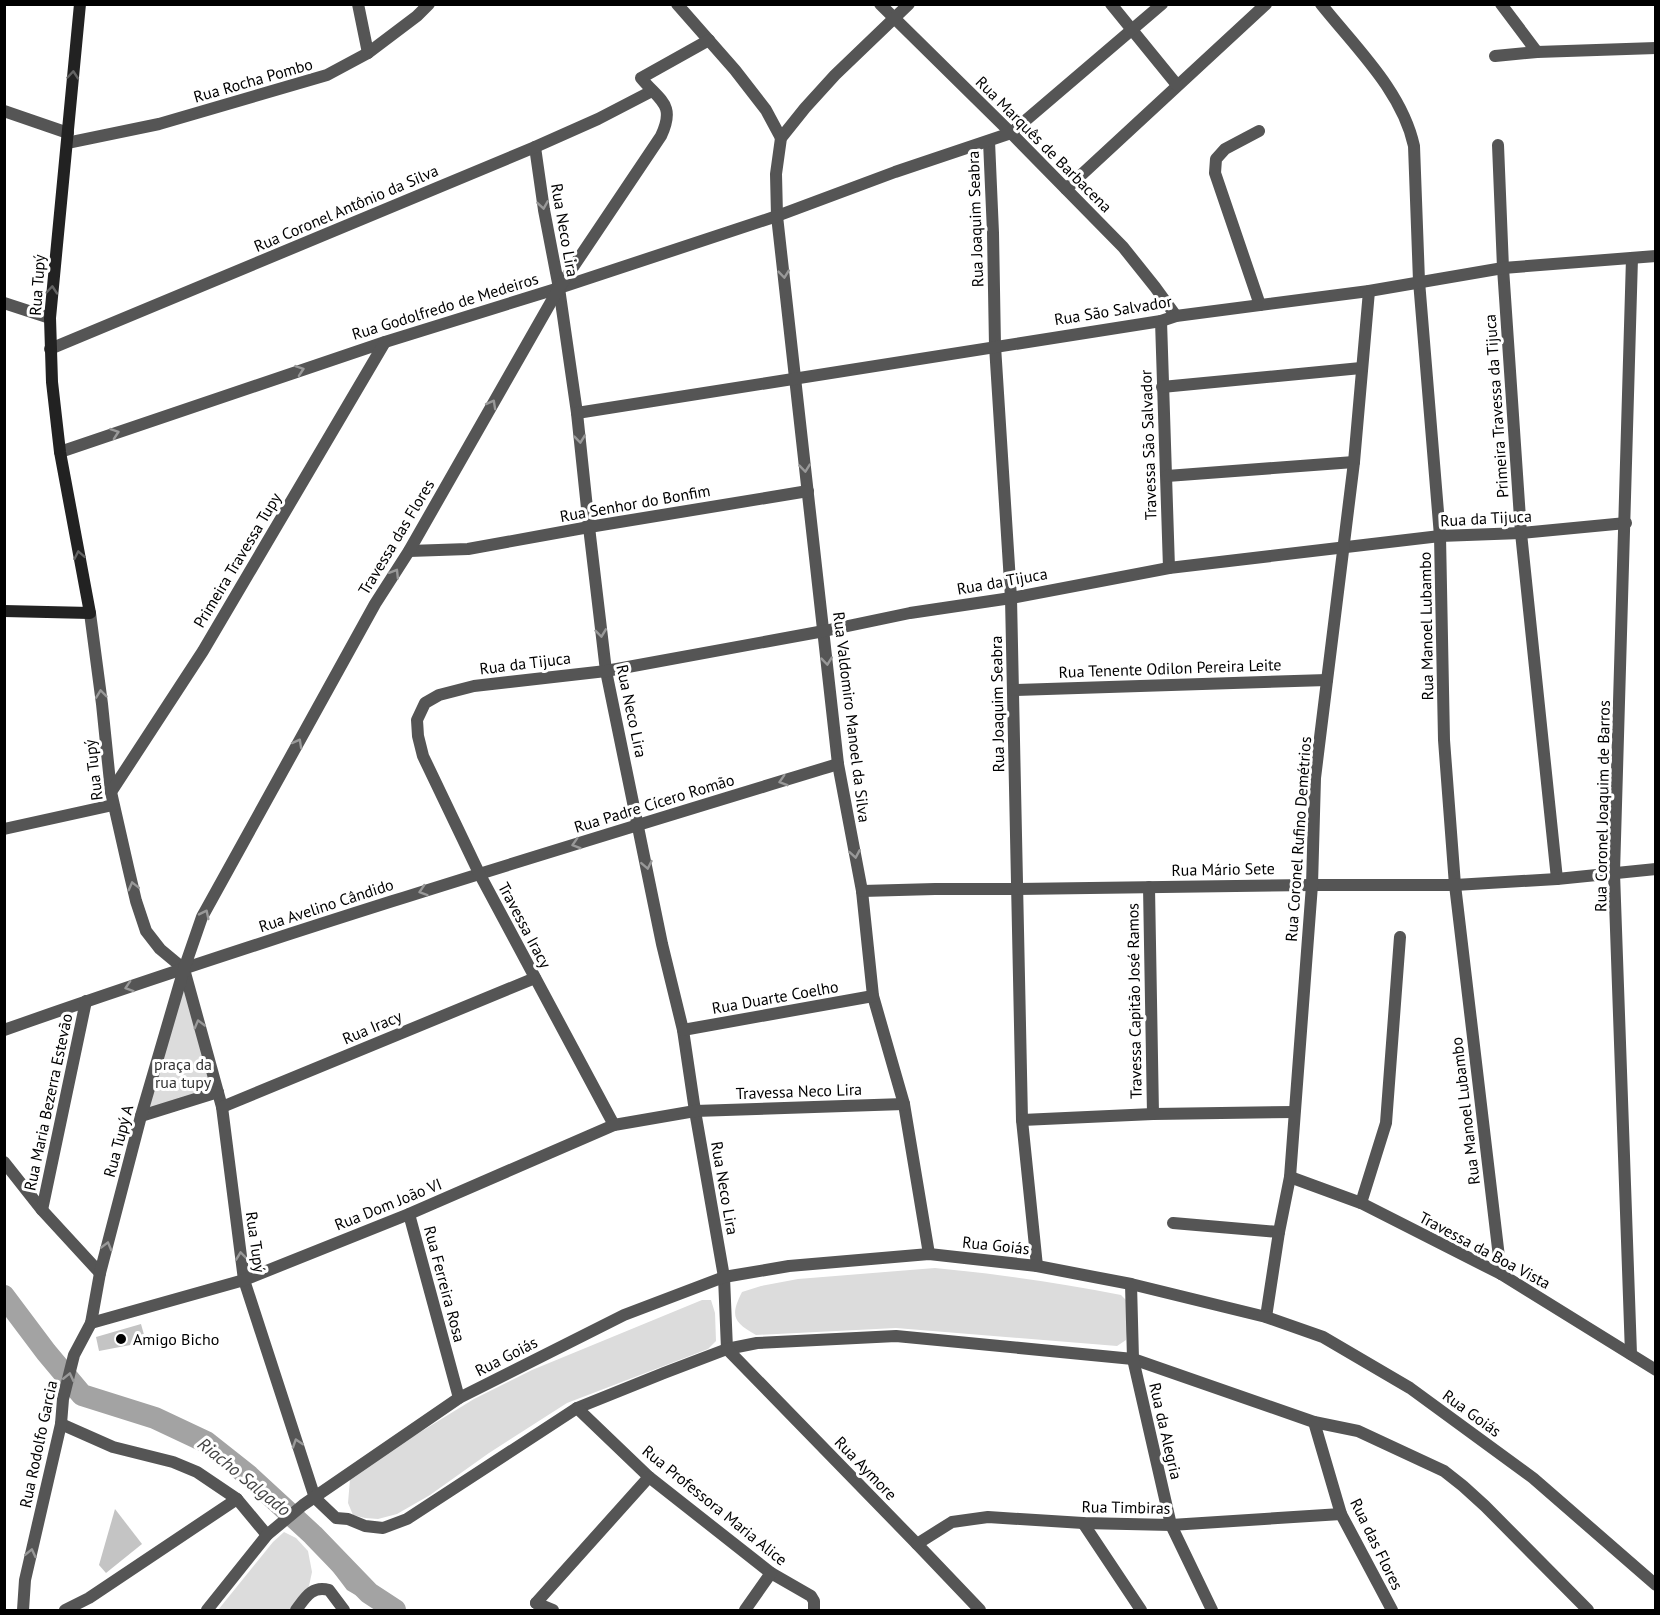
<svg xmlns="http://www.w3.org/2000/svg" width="1660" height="1615" font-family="'PT Sans',sans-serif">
  <rect width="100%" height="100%" fill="#fff"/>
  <g fill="#dcdcdc">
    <polygon points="184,969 218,1092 142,1111"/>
    <path d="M 935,1268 C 998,1274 1059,1283 1121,1295 L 1130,1304 L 1126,1340 L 1117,1346 L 896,1328 L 756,1335 C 733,1322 730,1316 742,1292 L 761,1286 L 798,1279 Z"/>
    <polygon points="702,1300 711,1300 715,1313 716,1341 708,1349 567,1403 489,1453 430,1495 397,1514 378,1519 365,1518 353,1515 348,1503 350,1479 365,1466 474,1399 532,1370"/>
    <polygon points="284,1532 296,1538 308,1551 312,1572 309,1586 289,1610 218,1610 273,1542"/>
  </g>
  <polygon fill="#a3a3a3" points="335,1552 369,1589 399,1610 381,1610 347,1590 325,1561"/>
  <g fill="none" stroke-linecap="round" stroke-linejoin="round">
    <polyline stroke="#a3a3a3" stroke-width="22" points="4,1296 46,1352 82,1395 155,1418 206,1442 249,1476 313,1535 369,1593 395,1610"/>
  </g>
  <g fill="#c4c4c4">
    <polygon points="141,1324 146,1342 99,1351 96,1337"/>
    <polygon points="115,1509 142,1544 106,1573 99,1565"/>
  </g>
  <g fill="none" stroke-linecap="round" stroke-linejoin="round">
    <g stroke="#555" stroke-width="12">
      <polyline points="1495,56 1537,52"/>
      <polyline points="1259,131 1225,149 1216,159 1215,173 1260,305"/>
      <polyline points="1498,145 1503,268 1521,533 1557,879"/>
      <polyline points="1066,189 1266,4"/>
      <polyline points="1361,1203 1386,1123 1400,937"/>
      <polyline points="1173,1223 1279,1232"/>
      <polyline points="536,1603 553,1610"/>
    </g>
    <g stroke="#555" stroke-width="12">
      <polyline points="358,4 368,53"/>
      <polyline points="677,4 735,70 766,110 781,138"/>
      <polyline points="880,4 1011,133 1123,247 1155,287 1176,316"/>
      <polyline points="909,4 835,75 805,108 781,138 776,174 777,216 838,764 862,891 873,996 904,1104 929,1254"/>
      <polyline points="1111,4 1177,85"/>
      <path d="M 1321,4 C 1356,48 1402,91 1414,146 L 1419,281 L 1440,536 L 1444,740 L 1455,885 L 1501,1274"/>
      <polyline points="1501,4 1537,52 1656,48"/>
      <polyline points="4,111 68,133"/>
      <polyline points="989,141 993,233 995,346 1011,598 1022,1120 1037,1266"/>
      <polyline points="67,143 159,124 327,75 368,53 417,16 429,4"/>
      <polyline points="535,147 544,210 559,288 577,413 589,527 606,671 662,944 683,1030 695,1111 724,1277 727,1349"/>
      <polyline points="4,303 50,318"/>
      <polyline points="1161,321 1169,568"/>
      <polyline points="50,349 535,147 598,119 652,91"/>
      <polyline points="1162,387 1361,368"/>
      <polyline points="577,413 1161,321 1176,316 1369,291 1503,268 1656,256"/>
      <polyline points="60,452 385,342 559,288 777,216 895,172 1011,133 1162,4"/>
      <polyline points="1167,476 1354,462"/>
      <polyline points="409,551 468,549 589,527 808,491"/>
      <polyline points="90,613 102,704 111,792 128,867 136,901 146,931 160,949 184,969 222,1107 244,1280 315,1498 336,1518 348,1519 365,1526 383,1528 407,1519 577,1408 664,1373 727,1349 757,1343 896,1336 1133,1359 1314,1422 1358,1431 1444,1471 1463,1486 1485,1506 1588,1610"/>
      <polyline points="1013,690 1327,680"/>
      <polyline points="111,792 203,651 385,342"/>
      <polyline points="4,829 113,805"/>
      <polyline points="1149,887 1153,1114"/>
      <polyline points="862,891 935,889 1017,889 1312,885 1455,885 1557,879 1656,869"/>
      <path d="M 4,1030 C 280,933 559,849 838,764"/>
      <polyline points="683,1030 873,996"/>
      <polyline points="222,1107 535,978"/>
      <polyline points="141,1116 218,1092"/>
      <polyline points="1022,1120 1153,1114 1294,1112"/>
      <polyline points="614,1125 479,873 423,756 418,736 417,720 425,703 439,695 474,686 606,671 824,631 910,613 1011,598 1169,568 1440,536 1521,533 1626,523"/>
      <polyline points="4,1162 42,1210 100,1273"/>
      <polyline points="1290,1177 1361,1203 1501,1274 1656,1370"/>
      <polyline points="42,1210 86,1001"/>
      <polyline points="409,1214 459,1398"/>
      <polyline points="1131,1284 1133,1359 1171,1525 1212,1610"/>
      <polyline points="1266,1317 1279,1232 1290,1177 1312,885 1315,778 1354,462 1369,291"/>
      <polyline points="91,1323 244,1280 409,1214 614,1125 695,1111 904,1104"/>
      <polyline points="727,1349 917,1544 980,1610"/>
      <polyline points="1631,1354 1614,873 1632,258"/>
      <polyline points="577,1408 649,1477 771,1573 811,1596 814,1601 814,1610"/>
      <polyline points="1314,1422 1341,1514 1392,1610"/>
      <polyline points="61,1424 113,1447 173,1462 197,1472 237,1499 267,1535"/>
      <polyline points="1083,1523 1141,1610"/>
      <polyline points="917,1544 952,1522 988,1517 1083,1523 1171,1525 1341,1514"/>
      <polyline points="536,1603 649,1477"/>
      <path d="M 23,1610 L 25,1580 L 61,1424 L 63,1399 L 74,1355 L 91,1323 L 100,1273 L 141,1116 L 184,969 L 202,917 L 375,604 L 409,551 L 559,288 L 661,136 C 676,104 660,101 641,78 L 709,40"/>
      <polyline points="65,1610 89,1598 237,1499"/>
      <polyline points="207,1610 267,1535 303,1505 459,1398 624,1315 724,1277 789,1266 929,1254 1037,1266 1131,1284 1266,1317 1323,1337 1410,1388 1533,1478 1656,1585"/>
      <path d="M 296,1610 C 305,1598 312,1585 329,1590 L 344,1610"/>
      <polyline points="745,1610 771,1573"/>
    </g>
    <polyline stroke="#222" stroke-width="12" points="4,611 90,613 60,452 52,382 50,318 80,4"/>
  </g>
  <defs><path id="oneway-chevron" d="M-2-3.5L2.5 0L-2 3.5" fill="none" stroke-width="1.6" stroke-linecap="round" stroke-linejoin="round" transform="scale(1.5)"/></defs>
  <g stroke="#646464">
    <use href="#oneway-chevron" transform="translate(73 75) rotate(-85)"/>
    <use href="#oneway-chevron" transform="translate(52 290) rotate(-85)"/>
    <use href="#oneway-chevron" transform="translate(79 555) rotate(-101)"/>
  </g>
  <g stroke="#999">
    <use href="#oneway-chevron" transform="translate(543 205) rotate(81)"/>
    <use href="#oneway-chevron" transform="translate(784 274) rotate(84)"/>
    <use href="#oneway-chevron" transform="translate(300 370) rotate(-19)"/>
    <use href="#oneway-chevron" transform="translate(492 404) rotate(-61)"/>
    <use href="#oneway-chevron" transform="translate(115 433) rotate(-19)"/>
    <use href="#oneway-chevron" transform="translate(580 439) rotate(84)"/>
    <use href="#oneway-chevron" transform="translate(805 468) rotate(84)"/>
    <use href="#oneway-chevron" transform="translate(395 573) rotate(-58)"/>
    <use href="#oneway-chevron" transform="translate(601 633) rotate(83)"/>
    <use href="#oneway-chevron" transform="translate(827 661) rotate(84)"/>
    <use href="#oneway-chevron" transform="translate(101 694) rotate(-97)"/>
    <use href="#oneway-chevron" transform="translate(298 743) rotate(-61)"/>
    <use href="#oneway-chevron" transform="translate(783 781) rotate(163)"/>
    <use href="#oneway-chevron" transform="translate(576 844) rotate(163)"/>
    <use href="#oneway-chevron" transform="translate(855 854) rotate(80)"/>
    <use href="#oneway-chevron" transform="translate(647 865) rotate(79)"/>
    <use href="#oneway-chevron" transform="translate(133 886) rotate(-104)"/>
    <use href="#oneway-chevron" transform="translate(423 891) rotate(162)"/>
    <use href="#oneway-chevron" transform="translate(205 914) rotate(-64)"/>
    <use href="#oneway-chevron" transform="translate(129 987) rotate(162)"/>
    <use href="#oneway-chevron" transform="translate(199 1024) rotate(-105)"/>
    <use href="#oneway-chevron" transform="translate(107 1246) rotate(-75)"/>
    <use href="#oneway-chevron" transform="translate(241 1256) rotate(-97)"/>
    <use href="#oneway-chevron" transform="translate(69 1377) rotate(-77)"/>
    <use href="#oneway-chevron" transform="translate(297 1443) rotate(-108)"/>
    <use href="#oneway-chevron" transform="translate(31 1553) rotate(-77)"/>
  </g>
  <circle fill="#000" stroke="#fff" stroke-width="2" cx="121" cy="1339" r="6"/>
  <g text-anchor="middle" stroke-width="6" stroke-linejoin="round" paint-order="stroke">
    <g font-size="16" fill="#000" stroke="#fff">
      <text transform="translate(253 80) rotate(-16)" y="6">Rua Rocha Pombo</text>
      <text transform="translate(1044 144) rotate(45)" y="6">Rua Marquês de Barbacena</text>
      <text transform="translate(346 208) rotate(-23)" y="6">Rua Coronel Antônio da Silva</text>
      <text transform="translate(975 219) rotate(-92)" y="6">Rua Joaquim Seabra</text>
      <text transform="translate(565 230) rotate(80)" y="6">Rua Neco Lira</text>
      <text transform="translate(37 285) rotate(-86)" y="6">Rua Tupý</text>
      <text transform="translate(445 306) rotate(-17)" y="6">Rua Godolfredo de Medeiros</text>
      <text transform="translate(1113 310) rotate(-9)" y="6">Rua São Salvador</text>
      <text transform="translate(1496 406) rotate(-94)" y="6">Primeira Travessa da Tijuca</text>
      <text transform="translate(1148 445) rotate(-92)" y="6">Travessa São Salvador</text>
      <text transform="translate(635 503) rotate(-10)" y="6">Rua Senhor do Bonfim</text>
      <text transform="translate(1486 518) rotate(-3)" y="6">Rua da Tijuca</text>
      <text transform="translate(396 537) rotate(-59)" y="6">Travessa das Flores</text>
      <text transform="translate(237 560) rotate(-59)" y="6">Primeira Travessa Tupy</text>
      <text transform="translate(1002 581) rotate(-10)" y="6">Rua da Tijuca</text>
      <text transform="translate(1426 626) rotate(-91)" y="6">Rua Manoel Lubambo</text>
      <text transform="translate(525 663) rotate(-7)" y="6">Rua da Tijuca</text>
      <text transform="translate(1170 668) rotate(-2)" y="6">Rua Tenente Odilon Pereira Leite</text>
      <text transform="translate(997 704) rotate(-91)" y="6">Rua Joaquim Seabra</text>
      <text transform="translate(632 711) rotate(78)" y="6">Rua Neco Lira</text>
      <text transform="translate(852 717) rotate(83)" y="6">Rua Valdomiro Manoel da Silva</text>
      <text transform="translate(93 770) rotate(-97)" y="6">Rua Tupý</text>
      <text transform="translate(654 803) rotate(-17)" y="6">Rua Padre Cícero Romão</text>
      <text transform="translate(1602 806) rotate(-89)" y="6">Rua Coronel Joaquim de Barros</text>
      <text transform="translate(1298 839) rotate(-86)" y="6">Rua Coronel Rufino Demétrios</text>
      <text transform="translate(1223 869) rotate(-1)" y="6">Rua Mário Sete</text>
      <text transform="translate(326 905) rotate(-18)" y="6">Rua Avelino Cândido</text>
      <text transform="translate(525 925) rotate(62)" y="6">Travessa Iracy</text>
      <text transform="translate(775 997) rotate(-10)" y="6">Rua Duarte Coelho</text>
      <text transform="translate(1134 1001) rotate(-91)" y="6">Travessa Capitão José Ramos</text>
      <text transform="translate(372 1027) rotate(-23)" y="6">Rua Iracy</text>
      <text transform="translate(799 1091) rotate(-2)" y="6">Travessa Neco Lira</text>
      <text transform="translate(48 1102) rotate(-78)" y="6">Rua Maria Bezerra Estevão</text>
      <text transform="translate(1465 1111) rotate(-97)" y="6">Rua Manoel Lubambo</text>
      <text transform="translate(118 1141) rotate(-75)" y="6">Rua Tupý A</text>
      <text transform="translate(725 1188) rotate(80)" y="6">Rua Neco Lira</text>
      <text transform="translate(388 1204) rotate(-22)" y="6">Rua Dom João VI</text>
      <text transform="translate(256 1242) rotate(82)" y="6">Rua Tupý</text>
      <text transform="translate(996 1245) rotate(6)" y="6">Rua Goiás</text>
      <text transform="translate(1485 1250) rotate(28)" y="6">Travessa da Boa Vista</text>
      <text transform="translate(445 1284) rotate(75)" y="6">Rua Ferreira Rosa</text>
      <text transform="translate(506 1356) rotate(-27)" y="6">Rua Goiás</text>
      <text transform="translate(1472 1413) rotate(36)" y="6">Rua Goiás</text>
      <text transform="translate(1166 1431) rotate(77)" y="6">Rua da Alegria</text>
      <text transform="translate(38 1444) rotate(-78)" y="6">Rua Rodolfo Garcia</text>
      <text transform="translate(866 1468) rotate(46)" y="6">Rua Aymore</text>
      <text transform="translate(715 1505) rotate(39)" y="6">Rua Professora Maria Alice</text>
      <text transform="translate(1126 1507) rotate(1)" y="6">Rua Timbiras</text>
      <text transform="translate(1377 1544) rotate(64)" y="6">Rua das Flores</text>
    </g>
    <g font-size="16" fill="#333" stroke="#fff">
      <text x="183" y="1070">praça da<tspan x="183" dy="18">rua tupy</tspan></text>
    </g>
    <g font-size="16" fill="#000" stroke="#fff" text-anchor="start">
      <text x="133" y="1345">Amigo Bicho</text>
    </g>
    <g font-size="18" font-style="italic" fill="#444" stroke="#fff">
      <text transform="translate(244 1477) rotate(39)" y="6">Riacho Salgado</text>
    </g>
  </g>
  <rect width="1660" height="1615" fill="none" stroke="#000000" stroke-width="12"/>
</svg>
